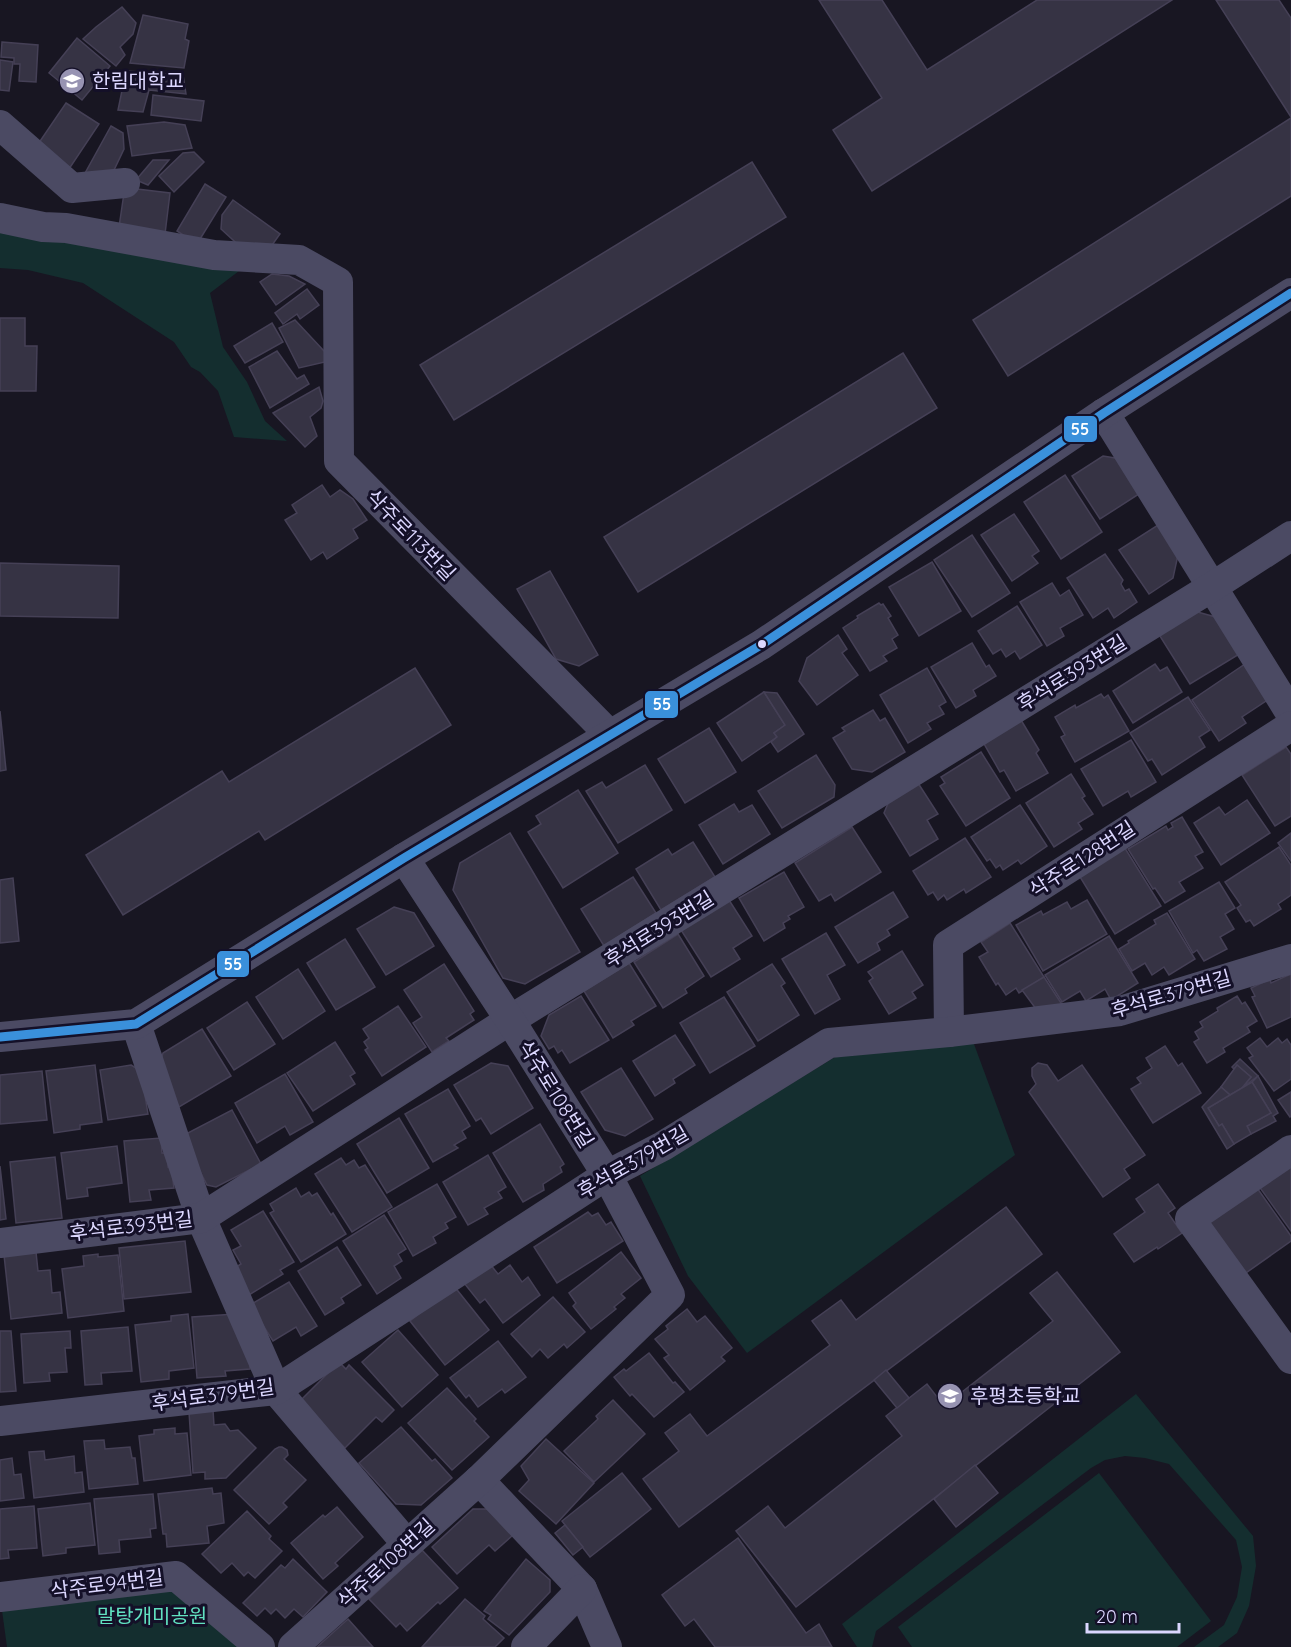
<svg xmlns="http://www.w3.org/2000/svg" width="1291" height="1647" font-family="Quicksand,'Noto Sans KR',sans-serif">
  <rect width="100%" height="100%" fill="#181622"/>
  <g fill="#142e2f">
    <polygon points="0,222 239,271 210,293 223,347 247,382 265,421 287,441 234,437 218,391 200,372 191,367 174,342 83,283 28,270 0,268"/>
    <polygon points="971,1036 1015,1155 747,1353 688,1276 640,1176 840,1054"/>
    <polygon points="1136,1394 1253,1536 1256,1566 1249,1606 1237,1633 1218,1647 1194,1647 1224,1625 1237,1597 1242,1567 1236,1540 1169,1464 1145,1458 1125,1456 1105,1460 1091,1468 876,1631 872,1647 857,1647 842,1624"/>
    <polygon points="1099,1473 1211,1621 1177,1647 912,1647 898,1627"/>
    <polygon points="163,1583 238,1647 7,1647 1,1603"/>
  </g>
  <g fill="#363344" stroke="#454056" stroke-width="1.5">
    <polygon points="819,0 882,0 927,70 1037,0 1172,0 872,191 833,130 882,98"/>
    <polygon points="1216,0 1279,0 1291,18 1291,117"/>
    <polygon points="122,7 136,23 133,34 120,47 125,55 116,66 83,39 96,27"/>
    <polygon points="143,15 188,24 185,39 189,41 184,68 130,63"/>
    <polygon points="77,38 110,66 82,100 49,73"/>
    <polygon points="2,42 38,45 36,82 19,81 20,64 14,64 14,58 1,57"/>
    <polygon points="0,60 13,62 9,91 0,90"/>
    <polygon points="126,71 183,75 186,94 149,90 143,112 118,110"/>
    <polygon points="153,95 204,101 201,121 151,115"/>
    <polygon points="66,103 99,124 67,172 34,150"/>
    <polygon points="1291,118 1291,196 1008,376 973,320"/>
    <polygon points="164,122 185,125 192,148 132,156 127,126"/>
    <polygon points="111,126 123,133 124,149 114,170 84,175"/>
    <polygon points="194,152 204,162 174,192 159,176 183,153"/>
    <polygon points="153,160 169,160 148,185 136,180"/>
    <polygon points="752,162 786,217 454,420 420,365"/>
    <polygon points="205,184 226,197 197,244 177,231"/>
    <polygon points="137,189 170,193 165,234 118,234 124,193"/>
    <polygon points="233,200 280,234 265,255 244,250 221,229 222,215"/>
    <polygon points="272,274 289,276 305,284 276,305 260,282"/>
    <polygon points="307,289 319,305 300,319 297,314 283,324 275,313"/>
    <polygon points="0,318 25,318 25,346 37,346 36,391 0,391"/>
    <polygon points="295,320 325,352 325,362 299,368 279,328"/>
    <polygon points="272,323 283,342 245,363 234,346"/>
    <polygon points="277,351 297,379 304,375 309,384 270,408 249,367"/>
    <polygon points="903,353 937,408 638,592 604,537"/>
    <polygon points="319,387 323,401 321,408 310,417 317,436 305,447 273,413"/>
    <polygon points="1103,456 1121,459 1142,492 1100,519 1072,476"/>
    <polygon points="1065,475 1102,532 1061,559 1024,502"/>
    <polygon points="322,485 330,497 340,490 353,499 367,520 353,529 358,538 327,559 323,552 311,560 285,520 297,513 292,505"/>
    <polygon points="1014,514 1039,551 1032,556 1038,563 1012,581 981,535"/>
    <polygon points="1158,525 1178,555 1173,578 1149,594 1119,550"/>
    <polygon points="972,535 1010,593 972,617 934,560"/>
    <polygon points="1105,554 1123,580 1121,584 1125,591 1129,589 1137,602 1114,618 1108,608 1093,618 1067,578"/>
    <polygon points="932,562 961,611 919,636 889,587"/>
    <polygon points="0,563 119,566 118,618 0,616"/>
    <polygon points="550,571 598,655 579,666 556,659 517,589"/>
    <polygon points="1052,583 1060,596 1069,590 1083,615 1060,628 1064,636 1047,646 1020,602"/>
    <polygon points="879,603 881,605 883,604 891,616 888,618 898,635 892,639 897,648 883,656 887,661 870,671 843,628 858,618 857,616"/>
    <polygon points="1017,606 1042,645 1020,659 1015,651 1006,657 1001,649 993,654 978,631"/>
    <polygon points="1194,611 1219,618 1241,653 1190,684 1158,633"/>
    <polygon points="838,635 847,649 842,653 858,675 817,705 799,681 807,658"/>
    <polygon points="972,643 986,667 989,665 996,676 973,690 976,696 956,708 931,667"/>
    <polygon points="1155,664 1160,671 1167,667 1182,692 1133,723 1113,691"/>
    <polygon points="1245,664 1269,699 1242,717 1246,723 1219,741 1192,700"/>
    <polygon points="415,668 451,725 265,840 259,831 123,915 86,855 222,771 229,782"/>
    <polygon points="927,668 946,702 939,706 944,714 927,723 931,729 908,743 880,695"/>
    <polygon points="764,692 785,725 774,733 777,737 742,761 717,723"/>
    <polygon points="764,692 777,693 804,734 778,752 771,742 777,737 774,733 785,725"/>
    <polygon points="1101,694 1104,698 1108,695 1129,731 1075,762 1061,737 1065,735 1055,717 1075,705 1076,708"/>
    <polygon points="1188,697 1210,730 1199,737 1205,747 1162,775 1152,759 1148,761 1130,733"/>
    <polygon points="873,710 880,721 885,718 905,752 872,772 852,769 833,738 845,731 842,728"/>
    <polygon points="0,711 6,770 0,771"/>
    <polygon points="1021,720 1039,750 1036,753 1048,773 1016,791 1004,770 1000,772 983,742"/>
    <polygon points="709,728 736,772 685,803 658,759"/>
    <polygon points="1131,740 1156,782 1131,797 1128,791 1103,806 1081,769"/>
    <polygon points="1286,747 1291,754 1291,816 1275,826 1242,775"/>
    <polygon points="981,752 1010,798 966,826 940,786 945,783 941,777"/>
    <polygon points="816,755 835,785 834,797 782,828 758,791"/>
    <polygon points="645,765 672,810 618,843 586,791 602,782 606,788"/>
    <polygon points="1071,774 1085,796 1082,798 1093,814 1078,823 1082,829 1054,847 1026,803"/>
    <polygon points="918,783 938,814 927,820 938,839 910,856 884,813 889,801"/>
    <polygon points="578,790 618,853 563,888 528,832 541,824 536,816"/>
    <polygon points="1247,800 1270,833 1221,865 1194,823 1219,807 1225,815"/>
    <polygon points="734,804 739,812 752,805 770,834 723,864 699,825"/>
    <polygon points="1020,805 1047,846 1021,864 1018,860 1003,870 1000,865 996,868 990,859 987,861 971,837"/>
    <polygon points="1182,817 1203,852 1195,856 1203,868 1179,882 1185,891 1165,903 1155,888 1153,889 1128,849 1166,826 1168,830 1173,827 1171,823"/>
    <polygon points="852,827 881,872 835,901 831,894 819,901 795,863"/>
    <polygon points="510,833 580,952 525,984 503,978 453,890 460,863"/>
    <polygon points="1291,833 1291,861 1278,843"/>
    <polygon points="965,838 991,877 966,893 964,889 947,900 944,895 938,900 933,892 928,895 913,871"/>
    <polygon points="693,842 715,877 661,910 636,869 668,849 672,855"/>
    <polygon points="1123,845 1161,906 1115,934 1077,872"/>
    <polygon points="1279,847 1291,865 1291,895 1278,904 1281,909 1254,926 1250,920 1246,922 1237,908 1241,905 1225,882"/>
    <polygon points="784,872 804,907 788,916 790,919 783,923 785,928 764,941 739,898"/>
    <polygon points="633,877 656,913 604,946 581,909"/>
    <polygon points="13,878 19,941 0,943 0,880"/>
    <polygon points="1219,882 1235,908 1225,914 1234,929 1220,937 1227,949 1204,961 1197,950 1193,953 1169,911"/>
    <polygon points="893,892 908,917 887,930 890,935 877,943 880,950 858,963 835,927"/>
    <polygon points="729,900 752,936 733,948 740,959 711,977 681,930"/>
    <polygon points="1087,900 1107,934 1043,971 1016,925 1041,911 1043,915 1067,902 1071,909"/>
    <polygon points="394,907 414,913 434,946 386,975 357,929"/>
    <polygon points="1167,913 1195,959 1169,975 1164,967 1152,975 1145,963 1132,971 1119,949 1129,943 1128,941 1156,924 1154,920"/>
    <polygon points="1010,923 1044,977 1019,993 1016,988 1006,995 998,983 996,985 979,957 988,952 981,942"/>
    <polygon points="826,933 845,965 827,975 840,999 815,1014 782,959"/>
    <polygon points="678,934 704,976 685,989 687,993 663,1008 634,962"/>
    <polygon points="1109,936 1138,983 1111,1000 1105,989 1086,1001 1080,991 1062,1002 1045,975"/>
    <polygon points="345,939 375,987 336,1010 307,963"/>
    <polygon points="902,951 923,985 912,992 916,998 889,1014 869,981 873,978 868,972"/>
    <polygon points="629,963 656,1006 631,1021 634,1025 613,1038 584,991"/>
    <polygon points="444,964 474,1011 470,1014 474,1020 446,1038 449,1041 432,1052 413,1023 422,1017 404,990"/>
    <polygon points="772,964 785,983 781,986 799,1015 758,1041 727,992"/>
    <polygon points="298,969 325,1011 283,1039 256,997"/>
    <polygon points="1291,974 1291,1017 1267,1028 1252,997 1255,996 1251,988 1270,979 1271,983"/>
    <polygon points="1044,977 1063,1006 1036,1009 1022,990"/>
    <polygon points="581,996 609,1040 570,1063 562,1050 558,1053 554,1046 549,1049 541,1036 549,1015"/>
    <polygon points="1237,996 1242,1004 1245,1002 1257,1021 1247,1027 1250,1032 1223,1048 1225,1052 1207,1063 1194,1042 1199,1039 1195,1032 1203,1027 1200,1022 1218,1011 1217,1008"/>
    <polygon points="724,997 755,1046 710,1073 680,1023"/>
    <polygon points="247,1002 275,1044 234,1070 207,1028"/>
    <polygon points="398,1006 426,1047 382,1076 365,1050 368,1048 364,1042 369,1038 363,1029"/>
    <polygon points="202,1029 231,1076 179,1107 159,1066 163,1053"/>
    <polygon points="675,1035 695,1065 673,1079 675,1083 655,1096 633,1061"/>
    <polygon points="1260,1038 1267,1047 1278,1038 1282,1043 1287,1039 1291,1045 1291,1079 1274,1091 1249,1058 1253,1056 1247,1048"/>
    <polygon points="335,1042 355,1073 350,1076 355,1084 313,1111 287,1073"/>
    <polygon points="1165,1046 1178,1066 1182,1063 1201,1093 1153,1123 1131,1089 1141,1083 1137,1078 1152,1068 1146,1058"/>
    <polygon points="1240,1059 1258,1076 1242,1088 1251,1077 1237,1065 1234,1069 1232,1067"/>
    <polygon points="491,1063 508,1066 533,1108 491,1134 481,1118 476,1121 454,1085"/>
    <polygon points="1038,1063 1047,1065 1058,1081 1082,1065 1145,1155 1124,1169 1130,1178 1103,1197 1029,1092 1036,1084 1032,1076 1032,1068"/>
    <polygon points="95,1065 102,1122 80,1125 80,1129 54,1133 46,1071"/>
    <polygon points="131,1065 141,1071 148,1114 108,1120 100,1070"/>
    <polygon points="1237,1065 1251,1077 1242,1088 1230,1095 1221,1087"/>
    <polygon points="621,1068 653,1119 625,1136 605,1130 581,1092"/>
    <polygon points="42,1071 47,1120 0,1124 0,1075"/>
    <polygon points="285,1074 313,1122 290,1135 285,1126 257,1143 235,1103"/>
    <polygon points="1258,1076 1278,1113 1273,1116 1276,1121 1251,1134 1247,1126 1271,1113 1252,1082"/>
    <polygon points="1252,1082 1271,1113 1247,1126 1251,1134 1234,1144 1222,1124 1219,1126 1208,1108"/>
    <polygon points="1221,1087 1230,1095 1208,1108 1219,1126 1222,1124 1234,1144 1227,1149 1202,1107"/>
    <polygon points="448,1089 470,1126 462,1131 466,1138 454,1145 458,1148 433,1162 405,1114"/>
    <polygon points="1291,1092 1291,1116 1290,1117 1278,1100"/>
    <polygon points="232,1110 261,1164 216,1187 207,1185 182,1136"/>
    <polygon points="399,1118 429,1168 387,1193 357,1144"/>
    <polygon points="540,1124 564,1164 560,1167 562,1172 543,1184 544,1190 523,1202 493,1153"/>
    <polygon points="161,1138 162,1153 167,1153 168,1167 171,1167 174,1188 149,1190 151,1200 130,1202 124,1141"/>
    <polygon points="117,1146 122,1183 87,1188 88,1196 67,1199 61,1153"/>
    <polygon points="1291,1152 1291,1231 1253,1178"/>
    <polygon points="488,1155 506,1187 498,1192 502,1198 484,1208 488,1214 468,1225 443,1182"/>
    <polygon points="55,1157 62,1218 16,1223 10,1162"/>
    <polygon points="341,1158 346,1165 354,1160 359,1168 365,1165 392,1207 352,1232 315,1174"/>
    <polygon points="0,1166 6,1219 0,1220"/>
    <polygon points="437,1184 456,1217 445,1223 448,1228 433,1237 436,1243 413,1256 388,1212"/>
    <polygon points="1158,1184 1175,1208 1168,1213 1182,1233 1158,1249 1157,1247 1134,1262 1114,1234 1145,1212 1136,1199"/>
    <polygon points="1255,1185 1291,1236 1291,1241 1236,1280 1197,1224"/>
    <polygon points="296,1188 301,1197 309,1192 312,1196 317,1193 331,1215 333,1213 346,1234 301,1262 270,1213 274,1211 270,1204"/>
    <polygon points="1006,1207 1042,1254 679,1527 643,1479 679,1451 665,1433 690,1414 707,1436 830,1345 812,1321 841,1300 856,1320"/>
    <polygon points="263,1211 294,1262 280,1270 283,1274 249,1295 233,1269 241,1264 233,1250 241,1246 231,1230"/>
    <polygon points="588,1212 592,1216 598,1213 606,1225 611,1222 623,1241 557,1283 534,1247"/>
    <polygon points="384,1215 406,1249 398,1254 402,1261 394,1266 401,1278 377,1294 343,1241"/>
    <polygon points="185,1241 191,1292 124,1299 119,1248"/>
    <polygon points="337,1247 361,1285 341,1298 344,1303 325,1315 298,1271"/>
    <polygon points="36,1252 38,1271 50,1270 52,1293 60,1292 62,1313 11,1319 4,1255"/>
    <polygon points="621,1252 641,1278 621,1294 625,1298 614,1307 616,1309 591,1329 573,1306 576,1303 569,1293"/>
    <polygon points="98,1254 98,1257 118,1255 124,1311 68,1318 62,1269 84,1266 83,1256"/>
    <polygon points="490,1264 498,1274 510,1265 522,1282 528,1277 540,1295 503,1323 485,1299 480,1303 464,1283"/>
    <polygon points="1057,1272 1120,1352 796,1607 736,1531 768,1506 785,1528 902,1436 886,1416 927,1384 944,1406 1053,1321 1030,1293"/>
    <polygon points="289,1282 317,1326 301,1336 296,1327 273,1341 250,1305"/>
    <polygon points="454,1286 489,1330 445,1365 410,1321"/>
    <polygon points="553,1297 585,1332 567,1348 564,1344 548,1358 540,1349 532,1357 511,1334"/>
    <polygon points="687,1309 697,1322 705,1316 732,1348 721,1357 725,1361 690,1390 664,1358 669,1355 655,1339 668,1329 666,1326"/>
    <polygon points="188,1314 194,1368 169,1371 169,1379 141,1382 135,1325 171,1321 171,1316"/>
    <polygon points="235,1314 248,1341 250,1369 225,1371 226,1376 197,1378 192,1317"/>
    <polygon points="128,1327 132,1371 101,1373 102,1384 85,1385 81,1331"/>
    <polygon points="398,1330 438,1375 402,1407 362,1362"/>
    <polygon points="0,1331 11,1331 16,1391 0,1392"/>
    <polygon points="70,1331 71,1348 65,1348 67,1372 49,1373 50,1381 24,1383 21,1334"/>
    <polygon points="498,1341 526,1377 505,1393 502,1389 478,1407 469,1395 466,1398 450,1378"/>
    <polygon points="649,1353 673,1383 675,1382 684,1392 654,1417 632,1394 630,1396 614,1377 624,1369 626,1371"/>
    <polygon points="339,1362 346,1369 349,1365 394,1410 382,1422 376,1417 345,1448 299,1402"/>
    <polygon points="886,1370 909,1398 897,1408 874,1380"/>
    <polygon points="447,1388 476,1419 474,1421 489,1437 452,1470 408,1423"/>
    <polygon points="613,1400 645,1434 594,1482 564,1451 598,1419 596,1416"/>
    <polygon points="213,1410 214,1425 225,1424 230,1431 238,1430 256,1448 226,1478 205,1479 205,1472 193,1473 189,1412"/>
    <polygon points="401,1427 432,1461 435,1459 452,1478 421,1505 396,1504 359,1463"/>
    <polygon points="175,1428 175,1434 187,1433 191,1475 144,1481 139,1436 154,1434 154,1430"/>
    <polygon points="546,1439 594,1483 556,1524 519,1491 529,1480 521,1466"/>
    <polygon points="104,1440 105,1449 130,1447 132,1458 135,1458 138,1484 89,1489 84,1441"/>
    <polygon points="279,1447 282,1447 287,1450 288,1455 284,1459 306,1480 283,1503 287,1507 269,1524 234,1490 275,1449"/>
    <polygon points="44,1451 45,1460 74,1456 75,1473 82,1472 84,1492 34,1498 29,1452"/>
    <polygon points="12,1458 14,1475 21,1474 24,1498 0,1501 0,1460"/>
    <polygon points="975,1465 998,1493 956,1527 934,1499"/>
    <polygon points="622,1473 651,1509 590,1557 562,1521"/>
    <polygon points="212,1488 213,1494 221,1493 224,1523 207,1526 209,1543 167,1547 166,1534 163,1534 158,1494"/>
    <polygon points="153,1494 156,1528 150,1529 151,1537 119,1540 120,1552 99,1554 94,1499"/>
    <polygon points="90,1503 95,1545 66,1548 66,1553 43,1556 38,1509"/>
    <polygon points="34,1506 37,1548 8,1550 9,1558 0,1559 0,1509"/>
    <polygon points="337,1507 363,1537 335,1563 338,1566 323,1579 291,1543 323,1515 325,1517"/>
    <polygon points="473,1509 489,1509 513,1535 495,1551 489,1545 457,1574 432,1547"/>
    <polygon points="247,1511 271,1536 269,1539 282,1551 255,1578 248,1572 244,1576 232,1563 221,1573 202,1554"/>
    <polygon points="565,1525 583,1547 573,1555 555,1533"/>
    <polygon points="738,1538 806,1633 819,1624 832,1647 715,1647 694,1619 685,1626 662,1595"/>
    <polygon points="422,1550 458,1588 440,1604 438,1602 407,1631 400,1623 396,1627 369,1599"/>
    <polygon points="293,1559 327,1592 303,1617 294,1609 285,1618 276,1609 271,1614 265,1608 257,1616 243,1603 281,1565 285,1568"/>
    <polygon points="526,1559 550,1580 550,1592 509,1635 488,1619 491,1615 484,1611"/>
    <polygon points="465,1599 485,1616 483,1619 504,1638 495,1647 422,1647"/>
    <polygon points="348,1619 373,1647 317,1647"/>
  </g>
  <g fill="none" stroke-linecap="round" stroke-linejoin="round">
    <g stroke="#4b4a63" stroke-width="30">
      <polyline points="0,125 72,188 125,183"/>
      <polyline points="0,218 43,227 66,228 214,255 299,260 338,282 339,461 610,735"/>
      <polyline points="1104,413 1291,714"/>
      <polyline points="136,1024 201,1218 276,1390 407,1544"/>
      <polyline points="949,1032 948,945 1291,726"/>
      <polyline points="0,1037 136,1024 404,858 761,645 1104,413 1291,293"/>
      <polyline points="1291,1150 1190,1219 1291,1359"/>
      <polyline points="0,1243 201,1218 510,1020 1212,587 1291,536"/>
      <polyline points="0,1421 276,1390 607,1175 663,1146 829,1043 949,1032 1120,1011 1291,959"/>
      <polyline points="479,1480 582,1589 607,1647"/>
      <polyline points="0,1597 176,1576 260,1647"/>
      <polyline points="293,1647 479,1480 670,1295 607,1175 510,1020 404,858"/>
      <polyline points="526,1647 582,1589"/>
    </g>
    <g stroke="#141028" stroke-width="14">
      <polyline id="bus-1" points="0,1037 136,1024 404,858 761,645 1104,413 1291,293"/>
    </g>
    <use href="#bus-1" stroke="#3a90db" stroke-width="9"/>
  </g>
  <defs>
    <g id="university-disc" transform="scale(1.35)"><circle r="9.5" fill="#9793b2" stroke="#141028"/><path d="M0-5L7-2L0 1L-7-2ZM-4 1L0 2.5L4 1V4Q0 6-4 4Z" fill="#fff"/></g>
    <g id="school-disc" transform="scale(1.35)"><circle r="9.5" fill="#9793b2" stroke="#141028"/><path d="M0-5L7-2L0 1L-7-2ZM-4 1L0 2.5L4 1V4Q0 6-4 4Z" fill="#fff"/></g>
  </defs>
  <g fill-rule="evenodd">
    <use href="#university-disc" x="72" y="81"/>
    <use href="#school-disc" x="950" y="1396"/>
  </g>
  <circle fill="#dcd7ff" stroke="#141028" stroke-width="2" cx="762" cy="644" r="5"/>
  <g text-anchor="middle" stroke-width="6" stroke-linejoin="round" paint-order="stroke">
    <g font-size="20" fill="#dcd7ff" stroke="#141028" text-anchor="start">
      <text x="92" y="88">한림대학교</text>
      <text x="970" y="1403">후평초등학교</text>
    </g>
    <g font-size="20" fill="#dcd7ff" stroke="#141028">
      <text transform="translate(411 535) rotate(46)" y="7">삭주로113번길</text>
      <text transform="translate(1072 673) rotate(-32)" y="7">후석로393번길</text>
      <text transform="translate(1082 859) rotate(-33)" y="7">삭주로128번길</text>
      <text transform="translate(659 929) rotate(-32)" y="7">후석로393번길</text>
      <text transform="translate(1171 994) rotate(-16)" y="7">후석로379번길</text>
      <text transform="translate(556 1094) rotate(58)" y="7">삭주로108번길</text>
      <text transform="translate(633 1162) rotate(-30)" y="7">후석로379번길</text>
      <text transform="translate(131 1226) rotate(-7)" y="7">후석로393번길</text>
      <text transform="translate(213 1395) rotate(-8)" y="7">후석로379번길</text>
      <text transform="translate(386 1563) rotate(-42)" y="7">삭주로108번길</text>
      <text transform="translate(107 1584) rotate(-7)" y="7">삭주로94번길</text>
    </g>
    <g font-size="20" fill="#61e1c1" stroke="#141028">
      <text x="152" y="1623">말탕개미공원</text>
    </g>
  </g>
  <g stroke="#141028" stroke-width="2">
    <rect x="1063" y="415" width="35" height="28" rx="6" fill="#3a90db"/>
    <rect x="644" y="690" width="35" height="29" rx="6" fill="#3a90db"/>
    <rect x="216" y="950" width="34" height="28" rx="6" fill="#3a90db"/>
  </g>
  <g font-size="16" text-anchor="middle" font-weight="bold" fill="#fff">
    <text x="1080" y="435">55</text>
    <text x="662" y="710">55</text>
    <text x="233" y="970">55</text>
  </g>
  <path d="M1087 1623v9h92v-9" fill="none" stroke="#dcd7ff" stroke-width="3"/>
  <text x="1096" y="1623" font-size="18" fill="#dcd7ff" stroke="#141028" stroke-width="4.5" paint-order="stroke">20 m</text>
</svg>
